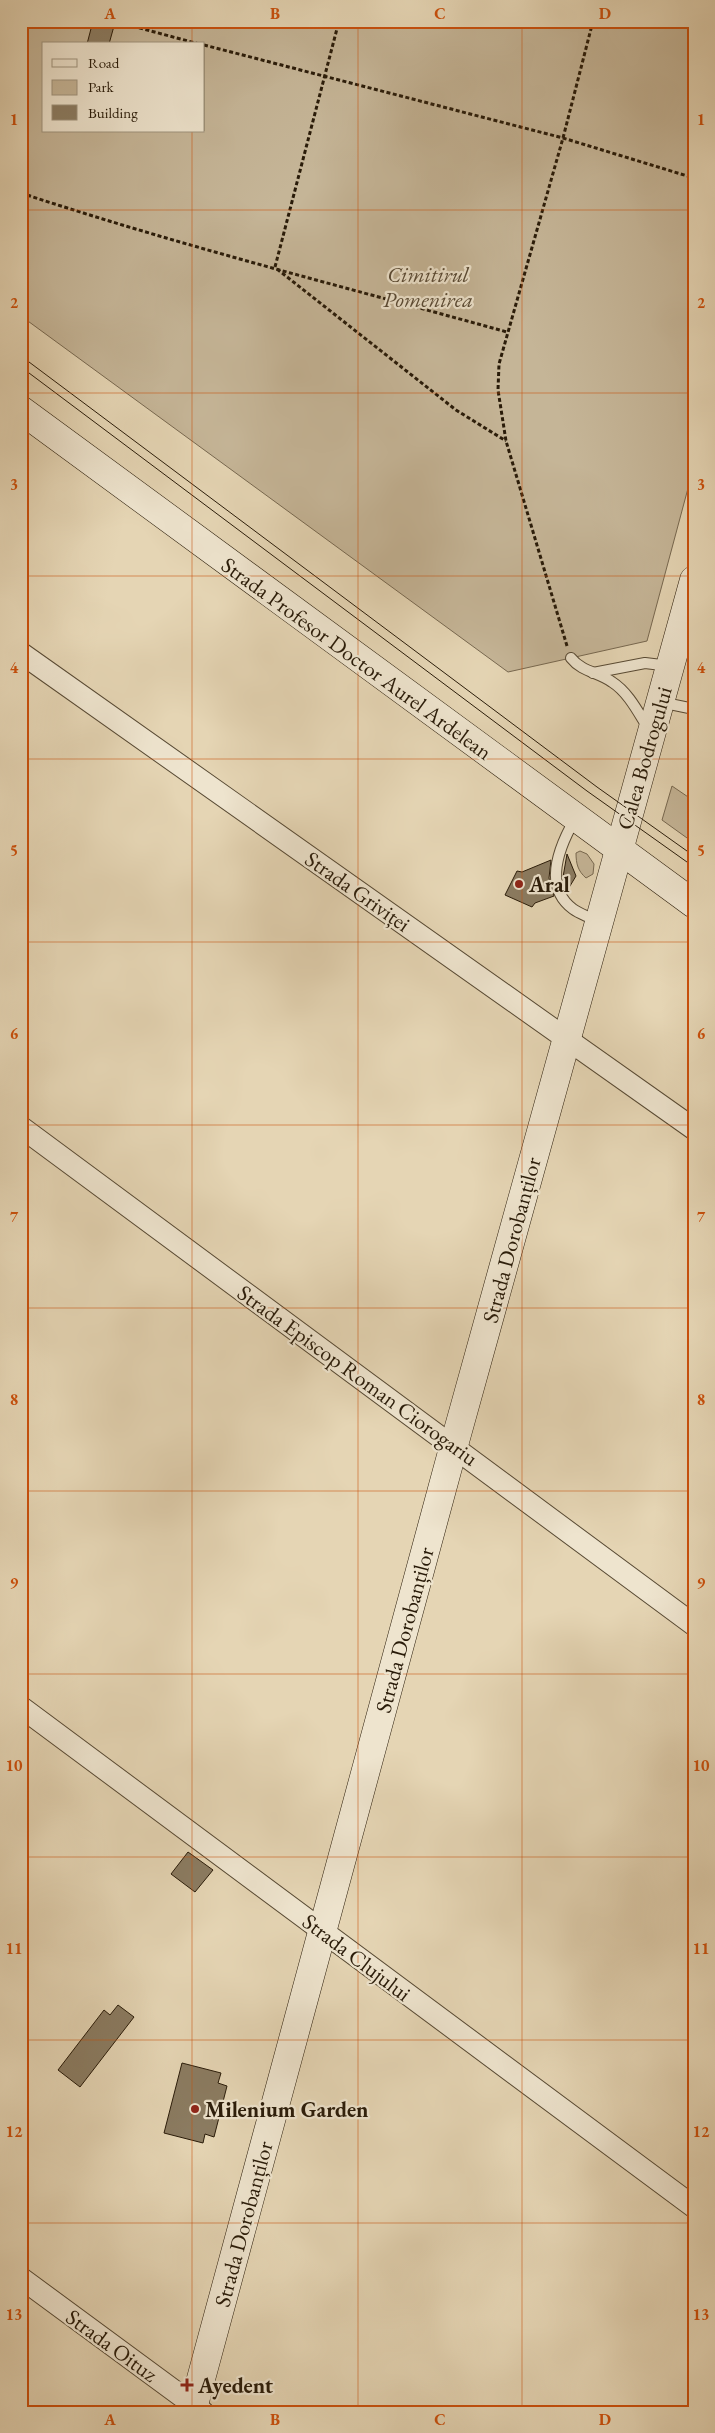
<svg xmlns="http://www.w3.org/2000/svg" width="715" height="2433" font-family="'EB Garamond',serif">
  <rect width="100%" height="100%" fill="#e5d5b4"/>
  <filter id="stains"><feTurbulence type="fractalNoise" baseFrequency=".004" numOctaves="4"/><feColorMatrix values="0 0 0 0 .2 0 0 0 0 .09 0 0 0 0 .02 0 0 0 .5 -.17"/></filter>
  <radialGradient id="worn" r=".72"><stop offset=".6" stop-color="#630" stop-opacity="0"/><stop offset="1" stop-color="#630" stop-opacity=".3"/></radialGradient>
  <g fill="#c5b597" stroke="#776850" fill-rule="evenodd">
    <path d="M 21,21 L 694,21 L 694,466 L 647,641 L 508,672 L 21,316 ZM 44,44 L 204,44 L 204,131 L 44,131 Z"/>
    <polygon points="672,786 694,801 694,843 662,820"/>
    <path d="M 580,851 L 587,854 L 594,864 L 593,874 L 586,878 C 578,871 576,864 576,853 Z"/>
  </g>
  <g fill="#8b7c62" stroke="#291b09">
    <polygon points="93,21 114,26 109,44 87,44"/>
    <polygon points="567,854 576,876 567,891 563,877"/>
    <polygon points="551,860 549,878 554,896 535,903 532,907 505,895 517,871 522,872"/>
    <polygon points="188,1852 213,1870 195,1892 171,1874"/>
    <polygon points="118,2005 134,2017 80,2087 58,2070 104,2010 110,2015"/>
    <polygon points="182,2063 221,2073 218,2083 227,2086 214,2137 205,2134 203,2143 164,2133"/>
  </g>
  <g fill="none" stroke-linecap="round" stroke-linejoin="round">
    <g stroke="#584a34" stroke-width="12">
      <g id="service">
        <path d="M 571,658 C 582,672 598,672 612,682 C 628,692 638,712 648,728"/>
        <polyline points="593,673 645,663 670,666"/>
        <polyline points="660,702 694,709"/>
        <path d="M 575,819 C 560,845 542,886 573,909 C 580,914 590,917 598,922"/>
      </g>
    </g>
    <g stroke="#584a34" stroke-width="23">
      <g id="minor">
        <polyline points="21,653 694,1129"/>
        <polyline points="21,1127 694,1625"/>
        <polyline points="21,1707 694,2207"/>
        <polyline points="21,2278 203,2412"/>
      </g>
    </g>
    <g stroke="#291b09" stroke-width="29">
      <g id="secondary">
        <polyline points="21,410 694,904"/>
        <polyline points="192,2412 454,1445 694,580"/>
      </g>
    </g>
    <g stroke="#291b09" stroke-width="3" stroke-dasharray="4 2.5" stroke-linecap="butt">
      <polyline points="114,21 199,44"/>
      <polyline points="204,45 563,138 694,178"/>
      <path d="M 21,193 C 181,246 345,287 507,332"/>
      <polyline points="275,267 339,21"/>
      <polyline points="277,269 456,410 506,441"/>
      <polyline points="567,646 506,441 498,390 499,364 563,138 593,21"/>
    </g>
    <use href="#service" stroke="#eee4ce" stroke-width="10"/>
    <use href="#minor" stroke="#eee4ce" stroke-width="21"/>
    <use href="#secondary" stroke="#eee4ce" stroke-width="28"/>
    <g stroke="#291b09" stroke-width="1">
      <polyline points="21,356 597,787 694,856"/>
      <polyline points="21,367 587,791 694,867"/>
    </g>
  </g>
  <path fill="none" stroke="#cb500c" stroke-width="1" stroke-opacity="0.55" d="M 192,21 L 192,44M 358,21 L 358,2412M 522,21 L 522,2412M 192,131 L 192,2412M 21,210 L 694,210M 21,393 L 694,393M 21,576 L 694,576M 21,759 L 694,759M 21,942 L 694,942M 21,1125 L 694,1125M 21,1308 L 694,1308M 21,1491 L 694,1491M 21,1674 L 694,1674M 21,1857 L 694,1857M 21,2040 L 694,2040M 21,2223 L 694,2223"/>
  <g fill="#8f2418" stroke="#eee4ce" stroke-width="2">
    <circle cx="519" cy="884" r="5"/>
    <circle cx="195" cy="2109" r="5"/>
    <path d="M184.5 2377.5h5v5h5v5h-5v5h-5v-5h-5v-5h5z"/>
  </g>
  <g text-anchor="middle" stroke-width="4.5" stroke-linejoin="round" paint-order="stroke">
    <g font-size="22" font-style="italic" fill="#584934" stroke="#eee4ce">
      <text x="428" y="282">Cimitirul<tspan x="428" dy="25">Pomenirea</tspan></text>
    </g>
    <g font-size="22" fill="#291b09" stroke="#eee4ce">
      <text transform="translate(357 658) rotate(36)" y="8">Strada Profesor Doctor Aurel Ardelean</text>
      <text transform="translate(644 758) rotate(-74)" y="8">Calea Bodrogului</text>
      <text transform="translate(358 891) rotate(35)" y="8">Strada Griviței</text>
      <text transform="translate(511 1240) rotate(-75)" y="8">Strada Dorobanților</text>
      <text transform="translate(358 1375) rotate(36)" y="8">Strada Episcop Roman Ciorogariu</text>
      <text transform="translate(404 1630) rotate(-75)" y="8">Strada Dorobanților</text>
      <text transform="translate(357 1957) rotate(37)" y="8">Strada Clujului</text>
      <text transform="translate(243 2224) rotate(-75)" y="8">Strada Dorobanților</text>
      <text transform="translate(112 2345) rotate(36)" y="8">Strada Oituz</text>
    </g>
    <g font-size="22" font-weight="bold" fill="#291b09" stroke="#eee4ce" text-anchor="start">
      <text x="529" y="892">Aral</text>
      <text x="205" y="2117">Milenium Garden</text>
      <text x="198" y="2393">Ayedent</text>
    </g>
  </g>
  <rect width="715" height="2433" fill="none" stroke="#e5d5b4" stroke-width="55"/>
  <rect x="42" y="42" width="162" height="90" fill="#eee4ce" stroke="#9f947f"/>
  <rect x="52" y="59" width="25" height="8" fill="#eee4ce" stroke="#9f947f"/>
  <text x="88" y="68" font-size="15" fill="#291b09">Road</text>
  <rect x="52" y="80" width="25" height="15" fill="#c5b597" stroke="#9f947f"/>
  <text x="88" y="92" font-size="15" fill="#291b09">Park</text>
  <rect x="52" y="105" width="25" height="15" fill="#8b7c62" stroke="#9f947f"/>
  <text x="88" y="118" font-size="15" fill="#291b09">Building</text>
  <rect x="28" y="28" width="660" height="2378" fill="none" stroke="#cb500c" stroke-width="2"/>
  <g font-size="16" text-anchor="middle" font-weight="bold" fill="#cb500c">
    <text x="110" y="19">A</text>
    <text x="275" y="19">B</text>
    <text x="440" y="19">C</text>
    <text x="605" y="19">D</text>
    <text x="14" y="125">1</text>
    <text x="701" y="125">1</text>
    <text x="14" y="308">2</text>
    <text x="701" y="308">2</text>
    <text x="14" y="490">3</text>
    <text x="701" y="490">3</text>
    <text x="14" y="673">4</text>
    <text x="701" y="673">4</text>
    <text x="14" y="856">5</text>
    <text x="701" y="856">5</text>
    <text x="14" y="1039">6</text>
    <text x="701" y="1039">6</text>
    <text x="14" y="1222">7</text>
    <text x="701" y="1222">7</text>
    <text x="14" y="1405">8</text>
    <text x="701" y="1405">8</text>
    <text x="14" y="1588">9</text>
    <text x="701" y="1588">9</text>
    <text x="14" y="1771">10</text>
    <text x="701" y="1771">10</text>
    <text x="14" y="1954">11</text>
    <text x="701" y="1954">11</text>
    <text x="14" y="2137">12</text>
    <text x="701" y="2137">12</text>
    <text x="14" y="2320">13</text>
    <text x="701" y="2320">13</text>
    <text x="110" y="2425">A</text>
    <text x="275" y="2425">B</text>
    <text x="440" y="2425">C</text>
    <text x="605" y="2425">D</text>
  </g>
  <rect width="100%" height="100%" filter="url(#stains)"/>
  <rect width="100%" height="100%" fill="url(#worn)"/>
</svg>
